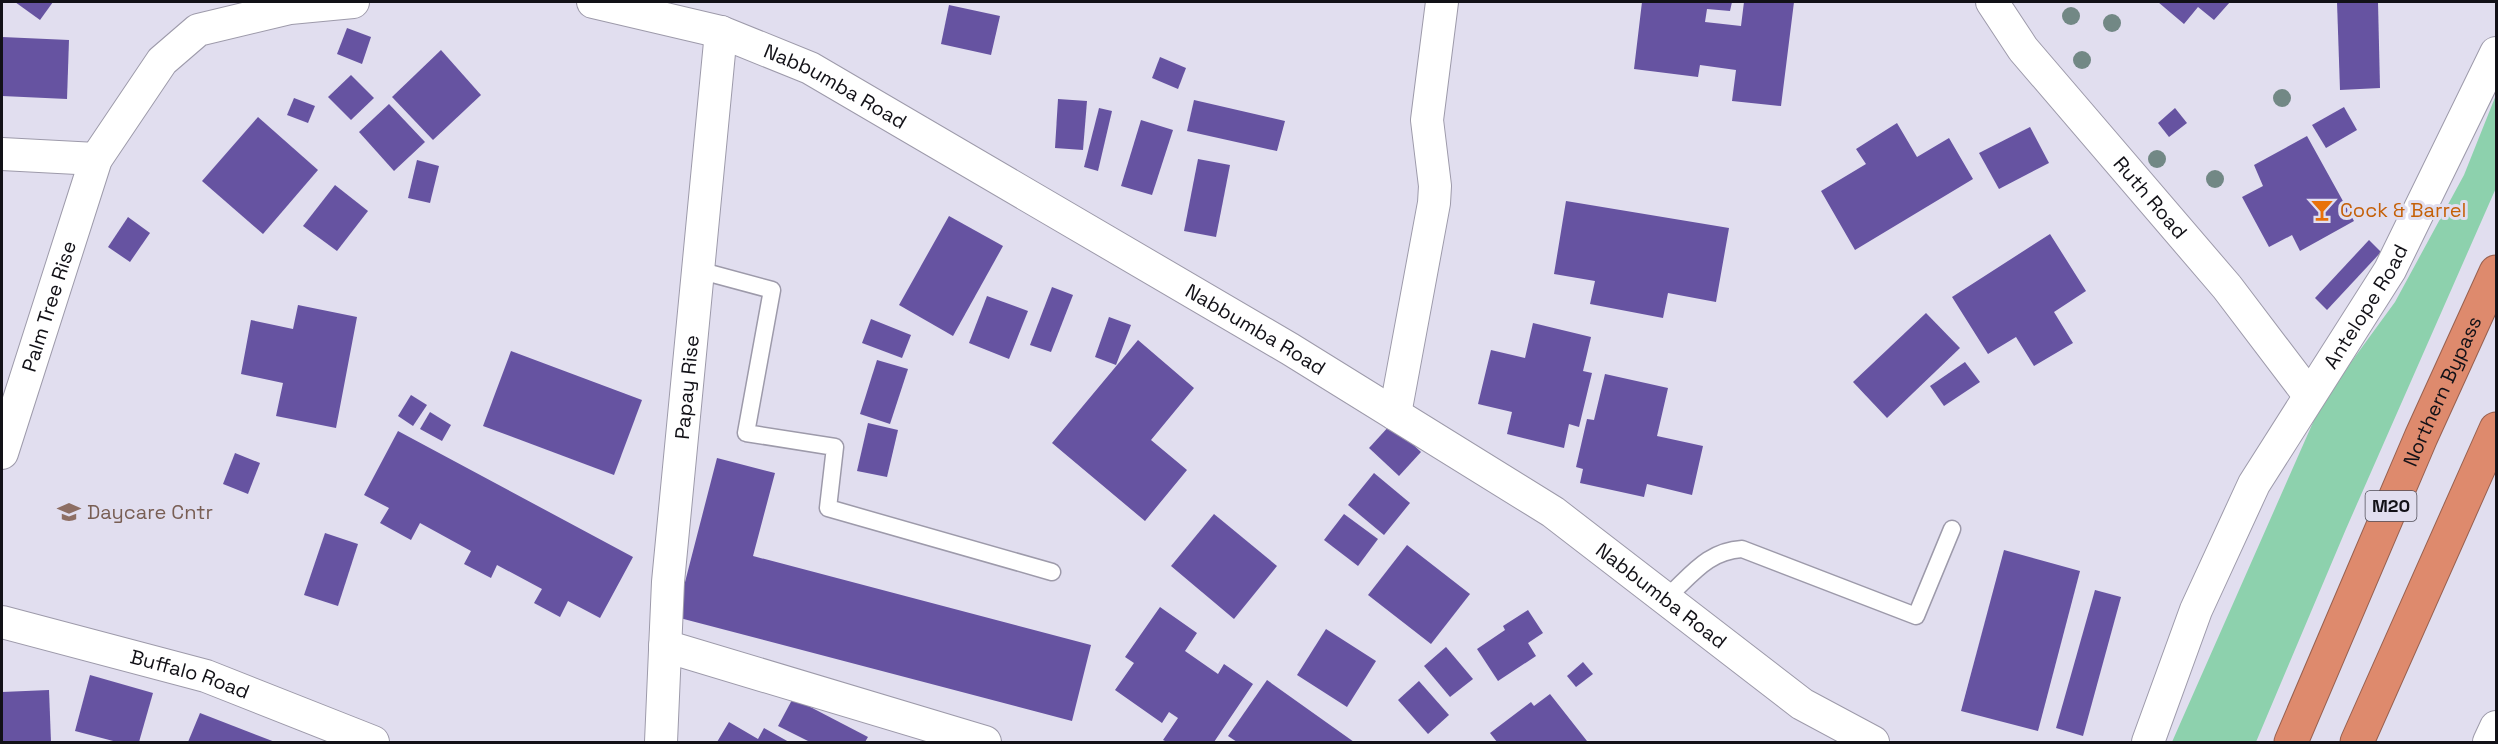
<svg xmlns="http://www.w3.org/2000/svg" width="2498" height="744" font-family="'Space Grotesk',sans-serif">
  <rect width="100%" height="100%" fill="#e1deef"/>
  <polygon fill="#8dd1ad" points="2496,95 2496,188 2346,529 2256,742 2172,742 2322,402 2395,302 2464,175"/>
  <g fill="#6653a1">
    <polygon points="15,2 53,2 40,20"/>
    <polygon points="1642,2 1732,2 1730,11 1707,9 1705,22 1741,26 1744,2 1794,2 1781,106 1732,101 1736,70 1700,65 1698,77 1634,69"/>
    <polygon points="2158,2 2230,2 2214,20 2198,7 2184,24"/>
    <polygon points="2337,2 2378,2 2380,88 2340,90"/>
    <polygon points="949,5 1000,16 991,55 941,44"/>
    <polygon points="347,28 371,37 362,64 337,54"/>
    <polygon points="2,37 69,40 67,99 2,96"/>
    <polygon points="441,50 481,95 433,140 392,97"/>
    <polygon points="1160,57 1186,68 1178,89 1152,78"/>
    <polygon points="351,75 374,98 351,120 328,97"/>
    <polygon points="294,98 315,106 308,123 287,115"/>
    <polygon points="1058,99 1087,101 1083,150 1055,148"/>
    <polygon points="1194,100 1285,121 1277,151 1187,131"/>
    <polygon points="389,104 425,142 394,171 359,132"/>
    <polygon points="2344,107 2357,130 2326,148 2312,125"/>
    <polygon points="1099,108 1112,111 1098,171 1084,167"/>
    <polygon points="2175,108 2187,123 2169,137 2158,123"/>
    <polygon points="258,117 318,170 263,234 202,181"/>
    <polygon points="1141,120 1173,130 1152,195 1121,186"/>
    <polygon points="1897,123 1917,157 1949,138 1973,179 1855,250 1821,191 1866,164 1856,149"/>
    <polygon points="2030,127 2049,163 1999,189 1979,153"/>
    <polygon points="2307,136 2354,221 2300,251 2292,235 2269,247 2242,197 2263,186 2254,165"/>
    <polygon points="1198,159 1230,165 1216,237 1184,231"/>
    <polygon points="417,160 439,166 430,203 408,198"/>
    <polygon points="335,185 368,211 337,251 303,226"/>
    <polygon points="1566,201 1729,228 1716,302 1668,293 1663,318 1590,304 1595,281 1554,274"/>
    <polygon points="949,216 1003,246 953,336 899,305"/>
    <polygon points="128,217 150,233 130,262 108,247"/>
    <polygon points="2050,234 2086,291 2054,312 2073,343 2034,366 2016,337 1988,354 1952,297"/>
    <polygon points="2369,240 2381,252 2327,310 2315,298"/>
    <polygon points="1052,287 1073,295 1051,352 1030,345"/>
    <polygon points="987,296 1028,311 1009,359 969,343"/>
    <polygon points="298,305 357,317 336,428 276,416 283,383 241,374 251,320 293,329"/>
    <polygon points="1926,313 1960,348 1887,418 1853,382"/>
    <polygon points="1109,317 1131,325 1116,365 1095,357"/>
    <polygon points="871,319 911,335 902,358 862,343"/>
    <polygon points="1533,323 1591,337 1583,371 1592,373 1579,427 1569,424 1564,448 1507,434 1512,412 1478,404 1491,350 1525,358"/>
    <polygon points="1138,340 1194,388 1151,440 1187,470 1145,521 1052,443"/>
    <polygon points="511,351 642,400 614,475 483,426"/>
    <polygon points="877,360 908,369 890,424 860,414"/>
    <polygon points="1965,362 1980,382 1944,406 1930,386"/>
    <polygon points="1605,374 1668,388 1657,436 1703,446 1692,495 1647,484 1644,497 1580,483 1583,469 1576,467 1587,419 1594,420"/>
    <polygon points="411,395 427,405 413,426 398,416"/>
    <polygon points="430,412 451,425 442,441 420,429"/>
    <polygon points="868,423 898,430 887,477 857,471"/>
    <polygon points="1391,424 1421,452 1399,476 1369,448"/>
    <polygon points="398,431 633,557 600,618 568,601 560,617 534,603 542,589 497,565 491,578 464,564 471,551 420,523 411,540 380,523 389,508 364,495"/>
    <polygon points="235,453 260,463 248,494 223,484"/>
    <polygon points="717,458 775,473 753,556 1091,645 1072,721 676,617"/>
    <polygon points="1374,473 1410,503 1384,535 1348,505"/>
    <polygon points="1214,514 1277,566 1234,619 1171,566"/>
    <polygon points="1344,514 1378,539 1358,566 1324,540"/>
    <polygon points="325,533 358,544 338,606 304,595"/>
    <polygon points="1407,545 1470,594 1431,644 1368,595"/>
    <polygon points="2004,550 2080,571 2038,731 1961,711"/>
    <polygon points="2095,590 2121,597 2083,736 2056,728"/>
    <polygon points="1160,607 1197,633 1185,651 1218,674 1224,664 1253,684 1214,742 1167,742 1163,740 1178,718 1169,712 1162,723 1115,690 1134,663 1125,657"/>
    <polygon points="1528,610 1543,633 1528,643 1536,656 1498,681 1477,649 1505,630 1503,626"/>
    <polygon points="1326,629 1376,661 1347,707 1297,675"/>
    <polygon points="1446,647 1473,679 1450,697 1424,666"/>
    <polygon points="1583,662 1593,674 1576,687 1567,676"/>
    <polygon points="90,675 153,693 139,742 117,742 75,731"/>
    <polygon points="1267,680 1354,742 1237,742 1228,736"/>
    <polygon points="1419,681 1449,715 1428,734 1398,700"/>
    <polygon points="49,690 51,742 2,742 2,692"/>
    <polygon points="1550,694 1587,741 1497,742 1490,733 1531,702 1534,706"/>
    <polygon points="793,698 868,737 865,742 810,742 778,726"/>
    <polygon points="200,713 275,742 188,742"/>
    <polygon points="729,722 758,739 764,728 789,742 717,742"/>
  </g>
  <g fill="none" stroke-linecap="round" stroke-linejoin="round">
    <g stroke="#9d9aaa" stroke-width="19">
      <g id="lane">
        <polyline points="698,270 772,290 746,433 835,447 828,508 1052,572"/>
        <path d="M 1666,598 C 1691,576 1707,551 1742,549 L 1916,616 L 1952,529"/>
      </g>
    </g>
    <g stroke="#9d9aaa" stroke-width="34">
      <g id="street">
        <path id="s1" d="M 593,2 L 721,32 L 810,68 L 1290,349 L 1553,512 L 1802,704 L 1873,742"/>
        <path id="s2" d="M 1992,2 L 2023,49 L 2227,287 L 2309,395"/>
        <polyline points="2,154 96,159"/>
        <polyline points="1395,414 1434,203 1435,186 1427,120 1442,2"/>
        <path id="s3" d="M 2,453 L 96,159 L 162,61 L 198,30 L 290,8 L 353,2"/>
        <path id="s4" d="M 2,622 L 206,676 L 373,742"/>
        <polyline points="665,646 985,742"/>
        <path id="s5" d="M 661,742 L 668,582 L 721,32"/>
        <path id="s6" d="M 2148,742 L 2196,610 L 2254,484 L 2390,270 L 2496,53"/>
        <polyline points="2489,742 2496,727"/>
      </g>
    </g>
    <g stroke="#97604f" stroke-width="35">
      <g id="highway">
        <path id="s7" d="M 2291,742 L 2421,437 L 2496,272"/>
        <polyline points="2357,742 2496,429"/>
      </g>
    </g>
    <use href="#lane" stroke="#fff" stroke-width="16"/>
    <use href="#street" stroke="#fff" stroke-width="32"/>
    <use href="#highway" stroke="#de8a6d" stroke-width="33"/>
  </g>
  <g fill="#728885">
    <circle cx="2071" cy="16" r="9"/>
    <circle cx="2112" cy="23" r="9"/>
    <circle cx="2082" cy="60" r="9"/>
    <circle cx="2282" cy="98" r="9"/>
    <circle cx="2157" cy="159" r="9"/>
    <circle cx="2215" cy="179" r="9"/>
  </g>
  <defs>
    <g id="bar-bare" transform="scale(1.8)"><path d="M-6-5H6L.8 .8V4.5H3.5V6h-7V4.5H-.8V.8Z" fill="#e8710a" stroke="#e1deef" stroke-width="2.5" paint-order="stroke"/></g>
    <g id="school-bare" transform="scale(1.8)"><path d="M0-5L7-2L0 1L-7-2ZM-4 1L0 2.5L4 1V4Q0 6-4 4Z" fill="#8d6e63" stroke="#e1deef" stroke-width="2.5" paint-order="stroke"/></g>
  </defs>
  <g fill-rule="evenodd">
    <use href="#bar-bare" x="2322" y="210"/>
    <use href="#school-bare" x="69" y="512"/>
  </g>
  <g text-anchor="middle" stroke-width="6" stroke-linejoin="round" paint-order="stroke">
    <rect fill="#e1deef" stroke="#504e58" stroke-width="1.5" x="2365.5" y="491" width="51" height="30" rx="4.5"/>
    <g font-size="18" font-weight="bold" fill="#121117">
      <text x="2391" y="512">M20</text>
    </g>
    <g font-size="20" fill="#121117" stroke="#e1deef">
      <text dy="7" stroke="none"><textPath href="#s1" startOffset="258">Nabbumba Road</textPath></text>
      <text dy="7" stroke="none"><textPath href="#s2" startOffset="252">Ruth Road</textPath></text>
      <text dy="7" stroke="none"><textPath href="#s3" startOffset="154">Palm Tree Rise</textPath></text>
      <text dy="7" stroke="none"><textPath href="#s6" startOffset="489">Antelope Road</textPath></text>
      <text dy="7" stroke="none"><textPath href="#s1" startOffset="744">Nabbumba Road</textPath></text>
      <text dy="7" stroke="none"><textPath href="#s5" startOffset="356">Papay Rise</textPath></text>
      <text dy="7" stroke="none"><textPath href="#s7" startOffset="382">Northern Bypass</textPath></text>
      <text dy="7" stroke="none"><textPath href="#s1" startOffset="1230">Nabbumba Road</textPath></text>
      <text dy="7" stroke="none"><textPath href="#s4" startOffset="195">Buffalo Road</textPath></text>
    </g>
    <g font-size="20" fill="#c56008" stroke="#e1deef" text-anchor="start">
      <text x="2340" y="217">Cock &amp; Barrel</text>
    </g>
    <g font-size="20" fill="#785e54" stroke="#e1deef" text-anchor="start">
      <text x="87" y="519">Daycare Cntr</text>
    </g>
  </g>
  <rect width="2498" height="744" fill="none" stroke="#121117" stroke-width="6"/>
</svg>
